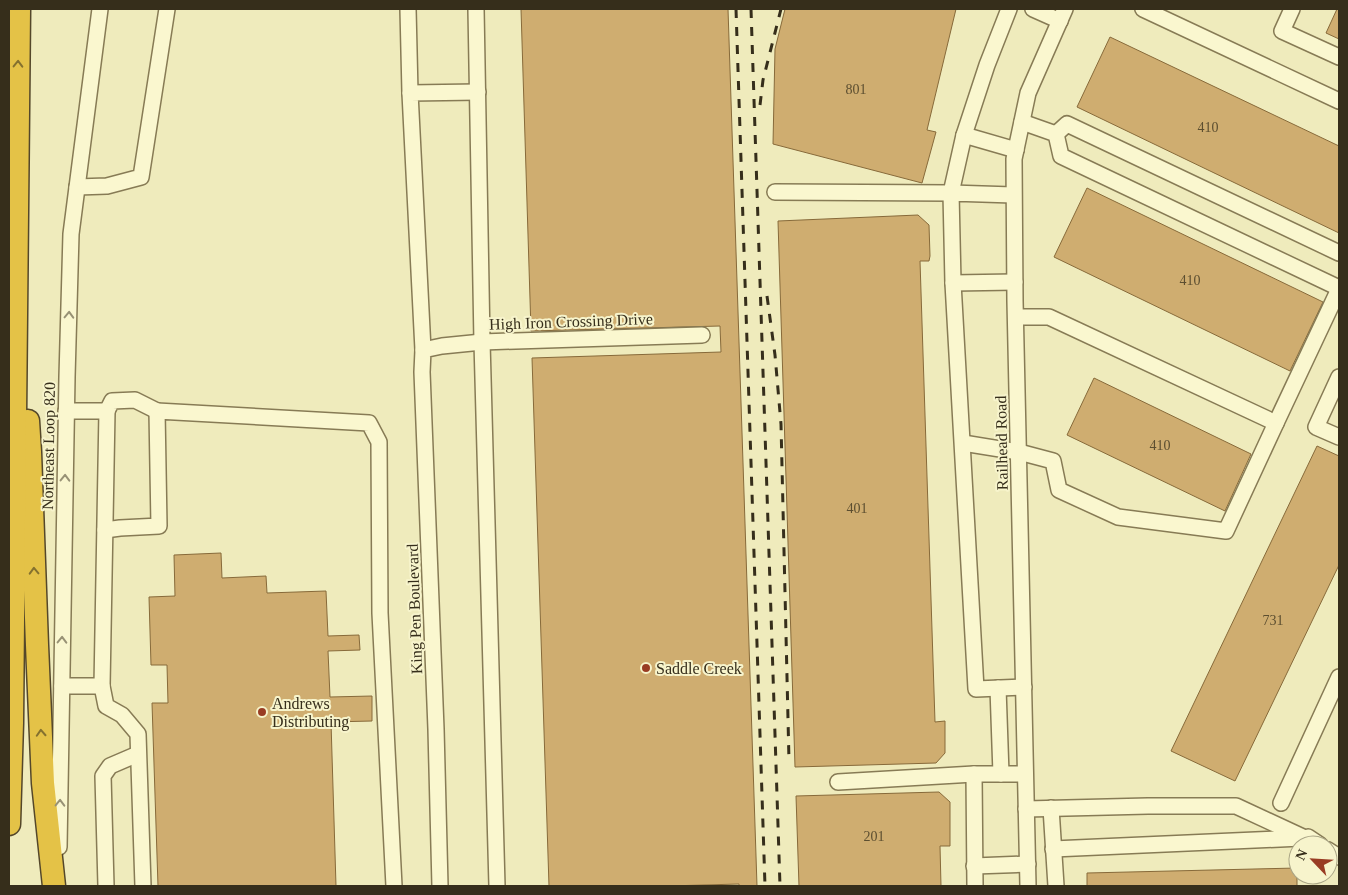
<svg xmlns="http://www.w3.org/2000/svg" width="1348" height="895" font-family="'Times New Roman',serif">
  <rect width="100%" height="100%" fill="#efebbc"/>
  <g fill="#cfad70" stroke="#876a3a">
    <polygon points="521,9 728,9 757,886 739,886 739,884 668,886 549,886 532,358 721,352 720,326 531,331"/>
    <polygon points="785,9 956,9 927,130 936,132 922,183 773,144 775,49"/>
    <polygon points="1337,9 1339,9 1339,39 1326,33"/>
    <polygon points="1110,37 1339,146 1339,233 1077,107"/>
    <polygon points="1087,188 1323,302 1290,371 1054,257"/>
    <polygon points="918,215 929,225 930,256 929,261 920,261 935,722 945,721 945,753 936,763 795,767 778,221"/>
    <polygon points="1094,378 1251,454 1225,511 1067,435"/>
    <polygon points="1317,446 1339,456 1339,565 1235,781 1171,751"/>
    <polygon points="221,553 222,578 266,576 267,593 326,591 328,636 359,635 360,650 328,651 330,697 372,696 372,721 331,722 336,886 158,886 152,703 168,703 167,665 151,665 149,597 175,596 174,555"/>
    <polygon points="939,792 950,802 950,846 940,846 941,886 799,886 796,796"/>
    <polygon points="1297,868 1297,886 1087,886 1087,873"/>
  </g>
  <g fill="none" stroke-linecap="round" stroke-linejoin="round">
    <g stroke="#877b55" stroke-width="18">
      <g id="minor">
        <polyline points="408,9 410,93"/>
        <polyline points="476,9 482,342 497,886"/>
        <polyline points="1033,9 1060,21"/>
        <polyline points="1143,9 1339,101"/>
        <polyline points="1292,9 1282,31 1339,57"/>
        <polyline points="1022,122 1056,134 1061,156 1339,288"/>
        <polyline points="1056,134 1067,124 1339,253"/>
        <polyline points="964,135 1016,150"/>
        <polyline points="77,187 107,186 141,177 167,9"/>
        <polyline points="775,192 951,193 964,135 987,65 1009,9"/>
        <polyline points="1013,195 951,193 953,283 976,689 1024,687"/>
        <polyline points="953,283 1015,282"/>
        <polyline points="423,350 410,93 478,92"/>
        <polyline points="1339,377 1316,427 1339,437"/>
        <polyline points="107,411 112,401 135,400 157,411"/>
        <polyline points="1276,423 1339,289"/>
        <polyline points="963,443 1019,452 1053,461 1059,490 1118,517 1226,531 1276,423 1049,317 1016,317"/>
        <polyline points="105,530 120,528 159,526 157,411 369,423 379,442 380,613 394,886"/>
        <polyline points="62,686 102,686 107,411 66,411"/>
        <polyline points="102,686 106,706 122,715 138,734 143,886"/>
        <polyline points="998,688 1001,774"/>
        <polyline points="974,774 975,886"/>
        <polyline points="838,782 974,774 1025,774"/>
        <polyline points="1281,803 1339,677"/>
        <polyline points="1051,808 1056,886"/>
        <polyline points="1026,809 1148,806 1236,806 1305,838 1308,837 1320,845"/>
        <polyline points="59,847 67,377 71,234 100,9"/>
        <polyline points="1053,849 1301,838"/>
        <polyline points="1328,850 1339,857"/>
        <polyline points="974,866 1028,864"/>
        <polyline points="106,886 103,776 110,766 138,754"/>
        <polyline points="440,886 436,729 422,372 423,350 442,346 482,342 702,335"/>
        <polyline points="1028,886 1015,301 1014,159 1028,93 1065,9"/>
      </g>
    </g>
    <g stroke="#54472a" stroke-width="25">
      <g id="highway">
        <polyline points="28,421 30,452 37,645 43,783 54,886"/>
        <polyline points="9,824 12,723 19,9"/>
      </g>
    </g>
    <use href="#minor" stroke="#faf7cf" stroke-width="15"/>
    <use href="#highway" stroke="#e4c247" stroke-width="22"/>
    <g stroke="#362e1b" stroke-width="3" stroke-dasharray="9 9" stroke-linecap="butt">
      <polyline points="736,9 765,886"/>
      <polyline points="751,9 780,886"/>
      <polyline points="760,105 763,80 781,9"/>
      <polyline points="767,296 775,355 781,424 789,761"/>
    </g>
  </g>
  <defs><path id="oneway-chevron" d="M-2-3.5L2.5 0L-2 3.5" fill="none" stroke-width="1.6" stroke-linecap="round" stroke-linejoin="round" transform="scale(1.25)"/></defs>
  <g stroke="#84712f">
    <use href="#oneway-chevron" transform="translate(18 64) rotate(-89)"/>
    <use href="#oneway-chevron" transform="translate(34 571) rotate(-92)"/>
    <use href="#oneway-chevron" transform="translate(41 733) rotate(-93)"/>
  </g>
  <g stroke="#989275">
    <use href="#oneway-chevron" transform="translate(69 315) rotate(-88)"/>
    <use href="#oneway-chevron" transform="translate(65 478) rotate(-89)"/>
    <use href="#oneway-chevron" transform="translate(62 640) rotate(-89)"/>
    <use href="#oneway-chevron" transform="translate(60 803) rotate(-89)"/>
  </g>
  <g fill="#993c23" stroke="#f7f4cc" stroke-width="2">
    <circle cx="646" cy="668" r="5"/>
    <circle cx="262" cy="712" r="5"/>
  </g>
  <g text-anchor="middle" stroke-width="4" stroke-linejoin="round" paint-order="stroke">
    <g font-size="14" fill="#5c4e30">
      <text x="856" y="94">801</text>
      <text x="1208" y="132">410</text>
      <text x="1190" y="285">410</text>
      <text x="1160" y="450">410</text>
      <text x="857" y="513">401</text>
      <text x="1273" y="625">731</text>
      <text x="874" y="841">201</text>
    </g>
    <g font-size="16" fill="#362e1b" stroke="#f7f4cc">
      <text transform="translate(571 321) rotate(-2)" y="6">High Iron Crossing Drive</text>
      <text transform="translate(1001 443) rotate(-91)" y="6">Railhead Road</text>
      <text transform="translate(48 446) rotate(-89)" y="6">Northeast Loop 820</text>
      <text transform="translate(414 609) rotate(-92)" y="6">King Pen Boulevard</text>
    </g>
    <g font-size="16" fill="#362e1b" stroke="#f7f4cc" text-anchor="start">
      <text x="656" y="674">Saddle Creek</text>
      <text x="272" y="709">Andrews<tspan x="272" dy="18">Distributing</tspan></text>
    </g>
  </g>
  <rect width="1348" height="895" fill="none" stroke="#362e1b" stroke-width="20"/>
  <g transform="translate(1313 860) rotate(295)"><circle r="24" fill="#f7f4cc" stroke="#aaa585"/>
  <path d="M0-4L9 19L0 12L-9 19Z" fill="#993c23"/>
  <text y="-8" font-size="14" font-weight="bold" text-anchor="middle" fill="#362e1b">N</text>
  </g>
</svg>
